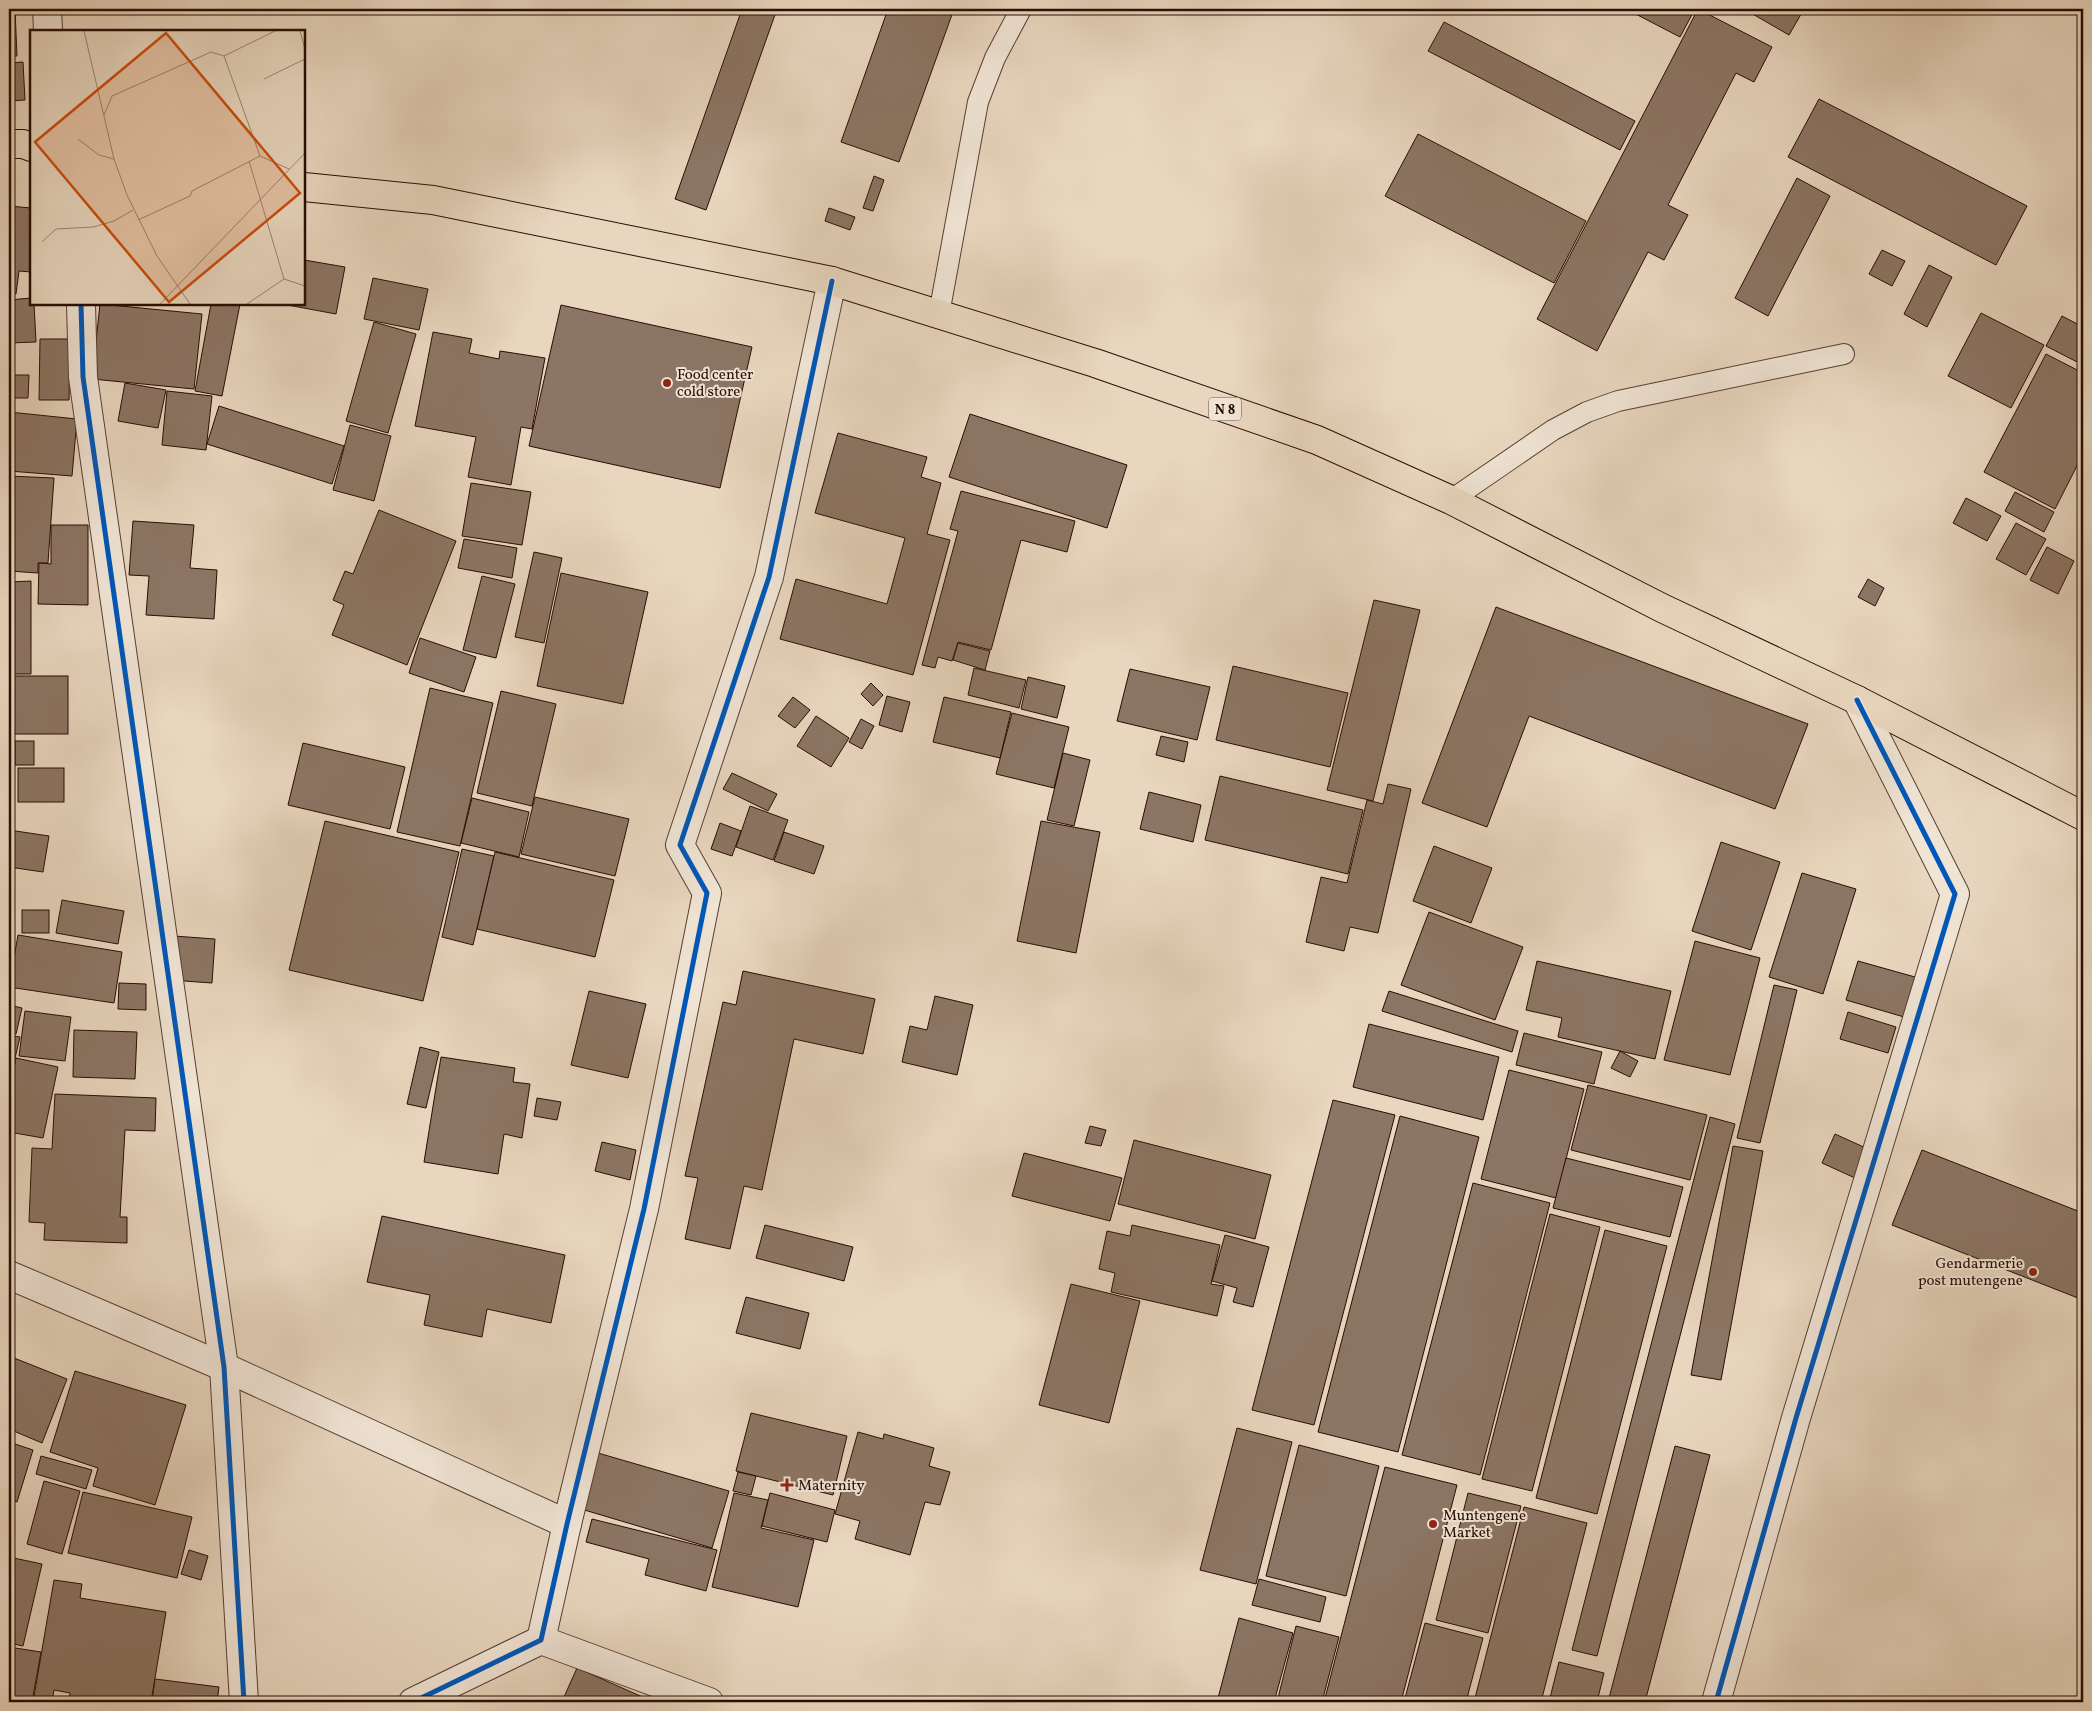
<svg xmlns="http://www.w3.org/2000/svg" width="2092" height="1711" font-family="Vollkorn,serif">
  <rect width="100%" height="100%" fill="#e8d6be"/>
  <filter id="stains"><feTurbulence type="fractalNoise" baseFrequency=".004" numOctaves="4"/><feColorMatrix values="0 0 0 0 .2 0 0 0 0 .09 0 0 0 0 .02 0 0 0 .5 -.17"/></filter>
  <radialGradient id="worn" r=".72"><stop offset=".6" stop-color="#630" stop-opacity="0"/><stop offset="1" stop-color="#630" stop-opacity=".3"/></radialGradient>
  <g fill="#8c7564" stroke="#290c03">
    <polygon points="9,9 15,9 17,56 9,56"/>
    <polygon points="742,9 777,9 706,210 675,199"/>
    <polygon points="888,9 954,9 899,162 841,142"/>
    <polygon points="1626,9 1695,9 1680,37"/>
    <polygon points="1698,9 1772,47 1754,82 1736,73 1668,205 1688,215 1664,260 1648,252 1597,351 1537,319"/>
    <polygon points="1744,9 1804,9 1789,35"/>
    <polygon points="1444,22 1635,121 1620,150 1428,51"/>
    <polygon points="23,62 25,100 9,101 9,63"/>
    <polygon points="1819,99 2027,206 1996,265 1788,157"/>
    <polygon points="1418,134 1586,221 1554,283 1385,196"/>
    <polygon points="874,176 884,180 873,211 863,208"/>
    <polygon points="1797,178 1830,196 1768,316 1735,298"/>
    <polygon points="9,206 31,208 31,272 19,271 16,294 9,293"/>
    <polygon points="829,208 855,217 850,230 825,221"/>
    <polygon points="1882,250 1905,261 1892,286 1869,274"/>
    <polygon points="304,260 345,267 336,314 282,304 304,304"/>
    <polygon points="1929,265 1952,277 1927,327 1904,314"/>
    <polygon points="373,278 428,289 419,330 364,319"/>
    <polygon points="31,298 31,304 34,304 36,342 9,343 9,300"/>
    <polygon points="100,304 202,314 194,389 92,379"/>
    <polygon points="211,304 240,304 222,396 195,391"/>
    <polygon points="561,305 752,347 720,488 529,446"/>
    <polygon points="1981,313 2044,345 2011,408 1948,376"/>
    <polygon points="2062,316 2083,327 2083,365 2046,346"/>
    <polygon points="374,322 416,334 388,433 346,421"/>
    <polygon points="433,332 472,339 469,353 499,359 500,351 545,358 532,429 521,427 511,485 468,477 476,437 415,426"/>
    <polygon points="40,339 70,339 69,400 39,400"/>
    <polygon points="2046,354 2083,373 2083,454 2055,509 1984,472"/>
    <polygon points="9,375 29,375 28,398 9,398"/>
    <polygon points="125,383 166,390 158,428 118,421"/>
    <polygon points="167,391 212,396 206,450 162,445"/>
    <polygon points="219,406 344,446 332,484 207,444"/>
    <polygon points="9,412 77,419 72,476 9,471"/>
    <polygon points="970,414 1127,465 1107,528 949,477"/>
    <polygon points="350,425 391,436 374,501 333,490"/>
    <polygon points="838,433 927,457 921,477 941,483 927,534 950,540 913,675 780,639 796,579 887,604 905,538 815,513"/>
    <polygon points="9,476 54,478 48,563 38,563 38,573 9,571"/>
    <polygon points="471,483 531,492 522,545 462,536"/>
    <polygon points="961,491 1075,521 1067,552 1021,540 991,650 958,642 952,661 938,657 935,668 922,665 958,531 950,529"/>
    <polygon points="2015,492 2054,512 2044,532 2005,511"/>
    <polygon points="1966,498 2001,516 1987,541 1953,523"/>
    <polygon points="379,510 456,541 407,665 332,635 344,605 333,600 345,571 353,574"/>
    <polygon points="133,521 194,525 190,568 217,570 214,619 146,615 149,576 129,575"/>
    <polygon points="2016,523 2046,539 2026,575 1996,559"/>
    <polygon points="51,525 88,525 88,605 38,604 39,563 51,564"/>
    <polygon points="464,539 517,548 512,578 458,568"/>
    <polygon points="2047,547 2074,561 2058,594 2030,580"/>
    <polygon points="534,552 562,558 544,643 515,637"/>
    <polygon points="561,573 648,592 623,704 537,686"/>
    <polygon points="482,576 515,584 496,658 463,650"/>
    <polygon points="1868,579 1884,588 1875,606 1858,597"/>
    <polygon points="31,581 31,674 9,674 9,582"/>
    <polygon points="1374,600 1420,610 1373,801 1327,790"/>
    <polygon points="1496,607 1808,724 1775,809 1529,716 1487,827 1422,803"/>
    <polygon points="420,638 476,657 464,692 409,673"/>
    <polygon points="958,643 990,651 985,670 953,660"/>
    <polygon points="1233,666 1348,693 1330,767 1216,740"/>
    <polygon points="974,668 1026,680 1019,708 968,695"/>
    <polygon points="1130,669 1210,687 1197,740 1117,721"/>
    <rect x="9" y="676" width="59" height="58"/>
    <polygon points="1028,677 1065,686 1057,718 1021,709"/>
    <polygon points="871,683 883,695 873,706 861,694"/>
    <polygon points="430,688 493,703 460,846 397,832"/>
    <polygon points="501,691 556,704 532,806 477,793"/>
    <polygon points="887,696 910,702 902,732 879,725"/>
    <polygon points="793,697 810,710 795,728 778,716"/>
    <polygon points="944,697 1011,712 1000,758 933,742"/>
    <polygon points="1012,713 1069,727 1054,788 996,774"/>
    <polygon points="816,716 849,738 831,767 797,746"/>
    <polygon points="861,719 874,726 862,749 849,742"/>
    <rect x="9" y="735" width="4" height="49"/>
    <polygon points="1161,736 1188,742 1184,762 1156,755"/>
    <rect x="15" y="741" width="19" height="24"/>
    <polygon points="303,743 405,767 390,829 288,805"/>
    <polygon points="1063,753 1090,760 1074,826 1047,820"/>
    <rect x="18" y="768" width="46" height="34"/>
    <polygon points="732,773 777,794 768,811 723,789"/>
    <polygon points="1220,776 1363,810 1348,874 1205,840"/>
    <polygon points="1388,784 1411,789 1378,933 1350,927 1344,951 1306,942 1321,877 1347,883 1367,800 1383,804"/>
    <polygon points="1149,792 1201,805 1193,842 1140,829"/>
    <polygon points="535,797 629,819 615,876 521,854"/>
    <polygon points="472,798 529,812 519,857 461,843"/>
    <polygon points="750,806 788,820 773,860 736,847"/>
    <polygon points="325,821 459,852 423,1001 289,970"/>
    <polygon points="1041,821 1100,832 1076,953 1017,941"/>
    <polygon points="720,823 741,831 732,856 711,849"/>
    <polygon points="9,830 49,836 43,872 9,867"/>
    <polygon points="784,832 824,846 814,874 774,861"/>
    <polygon points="1721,842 1780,862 1751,950 1692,931"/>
    <polygon points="1434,846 1492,868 1471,923 1413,901"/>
    <polygon points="462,849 494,856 473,945 442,937"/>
    <polygon points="495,852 614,880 595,957 477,929"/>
    <polygon points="1802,873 1856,889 1823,994 1769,977"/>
    <polygon points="62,900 124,911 118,944 56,933"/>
    <rect x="22" y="910" width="27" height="23"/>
    <polygon points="1429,912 1523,947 1495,1020 1401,985"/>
    <polygon points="18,935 122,952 114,1003 9,987"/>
    <polygon points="174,936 215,939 212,983 170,980"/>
    <polygon points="1695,941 1760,958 1730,1075 1664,1060"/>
    <polygon points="1537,961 1671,991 1655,1059 1558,1037 1562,1018 1526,1010"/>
    <polygon points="1858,961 1915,977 1904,1017 1846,1000"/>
    <polygon points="743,971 875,999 863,1054 794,1039 762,1190 744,1186 730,1249 685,1239 698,1178 685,1176 723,1002 736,1005"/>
    <polygon points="119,983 146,984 146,1010 118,1009"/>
    <polygon points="1774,985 1797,990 1760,1143 1737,1138"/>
    <polygon points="589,991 646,1004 628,1078 571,1065"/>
    <polygon points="1389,991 1518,1031 1512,1052 1382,1011"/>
    <polygon points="935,996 973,1005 957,1075 902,1062 910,1026 927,1030"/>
    <polygon points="9,1005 22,1008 16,1034 9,1032"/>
    <polygon points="25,1011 71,1017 65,1061 19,1056"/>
    <polygon points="1848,1012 1896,1027 1888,1053 1840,1039"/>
    <polygon points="1369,1024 1499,1057 1483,1120 1353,1087"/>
    <polygon points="74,1030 137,1032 135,1079 73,1077"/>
    <polygon points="1524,1033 1602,1052 1594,1084 1516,1065"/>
    <polygon points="9,1035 20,1037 9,1084"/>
    <polygon points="420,1047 439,1052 426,1108 407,1104"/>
    <polygon points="1620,1051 1638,1061 1630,1077 1611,1068"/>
    <polygon points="441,1057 515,1068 513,1082 530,1084 522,1138 504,1134 498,1174 424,1162"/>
    <polygon points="16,1058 58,1067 43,1138 9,1132 9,1092"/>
    <polygon points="1509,1070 1584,1089 1556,1198 1481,1179"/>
    <polygon points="1588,1085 1707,1115 1690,1180 1571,1150"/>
    <polygon points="55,1094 156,1098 155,1131 125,1130 120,1217 127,1217 127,1243 44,1240 45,1223 29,1222 32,1148 52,1149"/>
    <polygon points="537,1098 561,1102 557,1120 534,1116"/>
    <polygon points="1333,1100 1395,1115 1314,1425 1252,1410"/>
    <polygon points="1400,1116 1479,1137 1398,1452 1318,1432"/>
    <polygon points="1710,1117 1735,1124 1597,1656 1572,1650"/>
    <polygon points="1090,1126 1106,1130 1101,1146 1085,1143"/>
    <polygon points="1835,1134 1868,1149 1855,1178 1822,1163"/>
    <polygon points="1134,1140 1271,1175 1255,1239 1118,1204"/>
    <polygon points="602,1142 636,1150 630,1180 595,1171"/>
    <polygon points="1733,1146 1763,1151 1721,1380 1691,1375"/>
    <polygon points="1922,1150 2083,1213 2083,1300 1892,1225"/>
    <polygon points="1024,1153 1122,1178 1110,1221 1012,1196"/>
    <polygon points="1566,1158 1683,1187 1670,1237 1553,1208"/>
    <polygon points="1473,1183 1550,1203 1480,1475 1402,1455"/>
    <polygon points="9,1208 12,1208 11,1258 9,1258"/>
    <polygon points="1550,1214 1600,1227 1532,1491 1482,1479"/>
    <polygon points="382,1216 565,1255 551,1323 487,1309 482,1337 424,1325 430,1295 367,1282"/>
    <polygon points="765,1225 853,1247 844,1281 756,1258"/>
    <polygon points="1132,1225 1220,1245 1211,1284 1224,1286 1217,1316 1111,1292 1115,1273 1099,1269 1107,1231 1130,1236"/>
    <polygon points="1605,1230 1667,1246 1597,1514 1536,1498"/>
    <polygon points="1225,1235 1269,1247 1253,1307 1233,1302 1237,1288 1212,1281"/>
    <polygon points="1071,1284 1140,1301 1109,1423 1039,1405"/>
    <polygon points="746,1297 809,1313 800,1349 736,1333"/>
    <polygon points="9,1356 67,1379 42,1443 9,1429"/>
    <polygon points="75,1371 186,1405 155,1505 93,1486 98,1468 50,1452"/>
    <polygon points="751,1413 847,1436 833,1495 736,1471"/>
    <polygon points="1237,1428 1292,1442 1256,1584 1200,1570"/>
    <polygon points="858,1432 883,1439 884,1434 934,1448 929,1466 950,1472 940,1505 925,1502 910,1555 855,1539 860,1521 835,1514"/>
    <polygon points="9,1442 33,1450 17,1502 9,1499"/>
    <polygon points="1299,1445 1379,1466 1346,1596 1266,1576"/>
    <polygon points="1675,1446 1710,1455 1645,1702 1608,1702"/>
    <polygon points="598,1453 729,1491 712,1548 581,1509"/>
    <polygon points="41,1456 92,1470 86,1489 36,1474"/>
    <polygon points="1385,1467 1457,1485 1401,1702 1324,1702"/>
    <polygon points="738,1472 756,1476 751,1495 733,1491"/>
    <polygon points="44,1481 80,1491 62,1554 27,1544"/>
    <polygon points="83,1492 192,1517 177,1578 68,1553"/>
    <polygon points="734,1493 768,1500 761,1528 814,1540 798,1607 712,1587"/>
    <polygon points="770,1493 835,1510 827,1542 762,1526"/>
    <polygon points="1468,1493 1521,1506 1488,1633 1436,1620"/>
    <polygon points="1524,1507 1587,1523 1541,1702 1474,1702"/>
    <polygon points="592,1519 717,1550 706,1591 645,1575 649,1559 586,1542"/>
    <polygon points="189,1550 208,1556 201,1580 181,1574"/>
    <polygon points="9,1557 42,1564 23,1646 9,1643"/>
    <polygon points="1259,1579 1326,1597 1320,1622 1252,1605"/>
    <polygon points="54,1580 82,1584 80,1598 166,1612 151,1702 69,1702 70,1693 54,1690 52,1702 33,1702"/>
    <polygon points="1239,1618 1293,1633 1274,1702 1217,1702"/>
    <polygon points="1425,1623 1483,1638 1466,1702 1404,1702"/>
    <polygon points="1296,1626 1339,1637 1322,1702 1277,1702"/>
    <polygon points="9,1647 41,1652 32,1702 9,1702"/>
    <polygon points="1559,1662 1604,1673 1597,1702 1549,1702"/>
    <polygon points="577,1668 654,1702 575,1702 564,1697"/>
    <polygon points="155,1679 219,1687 217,1702 152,1702"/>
  </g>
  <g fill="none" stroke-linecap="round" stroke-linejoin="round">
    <g stroke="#593e32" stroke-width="22">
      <g id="service">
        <polyline points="939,314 978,102 995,58 1021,9"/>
        <polyline points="1451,500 1553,430 1587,412 1618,401 1844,354"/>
      </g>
    </g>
    <g stroke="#593e32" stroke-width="30">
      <g id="minor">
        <polyline points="47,9 48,31"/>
        <polyline points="81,304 83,377 224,1367 244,1702"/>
        <polyline points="9,1275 224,1367 567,1524"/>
        <polyline points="541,1640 709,1702"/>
        <polyline points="413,1702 541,1640 567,1524 644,1209 707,893 680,845 769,577 832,281"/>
        <polyline points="1716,1702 1796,1418 1955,894 1857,700"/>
      </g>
    </g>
    <g stroke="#290c03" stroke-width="30">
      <g id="trunk">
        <polyline points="9,144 23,144 31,147"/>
        <polyline points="304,187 433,200 832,281 1095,363 1317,440 1451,500 1662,608 1857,700 2083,816"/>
      </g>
    </g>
    <use href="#service" stroke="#f0e4d5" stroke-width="20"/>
    <use href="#minor" stroke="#f0e4d5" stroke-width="28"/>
    <use href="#trunk" stroke="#e8d6be" stroke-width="28"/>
    <g stroke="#f0e4d5" stroke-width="8">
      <g id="cycleway">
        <polyline points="81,304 83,377 224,1367 244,1702"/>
        <polyline points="413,1702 541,1640 567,1524 644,1209 707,893 680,845 769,577 832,281"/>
        <polyline points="1716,1702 1796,1418 1955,894 1857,700"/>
      </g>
    </g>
    <use href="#cycleway" stroke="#0057b8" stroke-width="5"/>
  </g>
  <g fill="#8f2418" stroke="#f0e4d5" stroke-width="2">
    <circle cx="667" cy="383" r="5"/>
    <circle cx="2033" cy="1272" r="5"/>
    <path d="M784.5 1477.5h5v5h5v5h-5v5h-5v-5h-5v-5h5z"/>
    <circle cx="1433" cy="1524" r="5"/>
  </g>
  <g text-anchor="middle" stroke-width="4" stroke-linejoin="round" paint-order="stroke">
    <rect fill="#f0e4d5" stroke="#654d42" stroke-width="1" x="1209" y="397.5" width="32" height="23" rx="4"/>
    <g font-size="14" font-weight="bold" fill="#290c03">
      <text x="1225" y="414">N 8</text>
    </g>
    <g font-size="15" fill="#290c03" stroke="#f0e4d5" text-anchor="start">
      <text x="677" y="379">Food center<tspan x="677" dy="17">cold store</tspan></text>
      <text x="2023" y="1268" text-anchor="end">Gendarmerie<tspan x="2023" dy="17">post mutengene</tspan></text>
      <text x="798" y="1490">Maternity</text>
      <text x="1443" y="1520">Muntengene<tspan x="1443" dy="17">Market</tspan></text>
    </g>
  </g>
  <g transform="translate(30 30)">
    <rect width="275" height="275" fill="#e8d6be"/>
    <path fill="none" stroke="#9c8573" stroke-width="1" d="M 54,1 L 84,129 L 97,165 L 127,226 L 160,274M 270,1 L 275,19M 194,26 L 230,126M 234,49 L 275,29M 74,85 L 82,66 L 181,22 L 194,26 L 245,1M 48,109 L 69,125 L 84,129M 219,131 L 254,249 L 275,256M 108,190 L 160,166 L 162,161 L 230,126 L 259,139M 12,212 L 26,199 L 63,197 L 84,191 L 103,180M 130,274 L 275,123M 217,274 L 254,249"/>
    <path fill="#cb4d0b" fill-opacity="0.15" stroke="#cb4d0b" stroke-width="2.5" d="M 136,3 L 270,163 L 139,272 L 5,112 Z"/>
    <rect width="275" height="275" fill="none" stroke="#290c03" stroke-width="2.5"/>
  </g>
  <rect width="2092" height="1711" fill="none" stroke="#e8d6be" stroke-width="30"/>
  <rect x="10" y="10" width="2072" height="1691" fill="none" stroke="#290c03" stroke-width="2.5"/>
  <rect x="15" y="15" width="2062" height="1681" fill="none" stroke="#290c03"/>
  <rect width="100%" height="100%" filter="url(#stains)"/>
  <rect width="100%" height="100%" fill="url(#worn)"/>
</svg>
